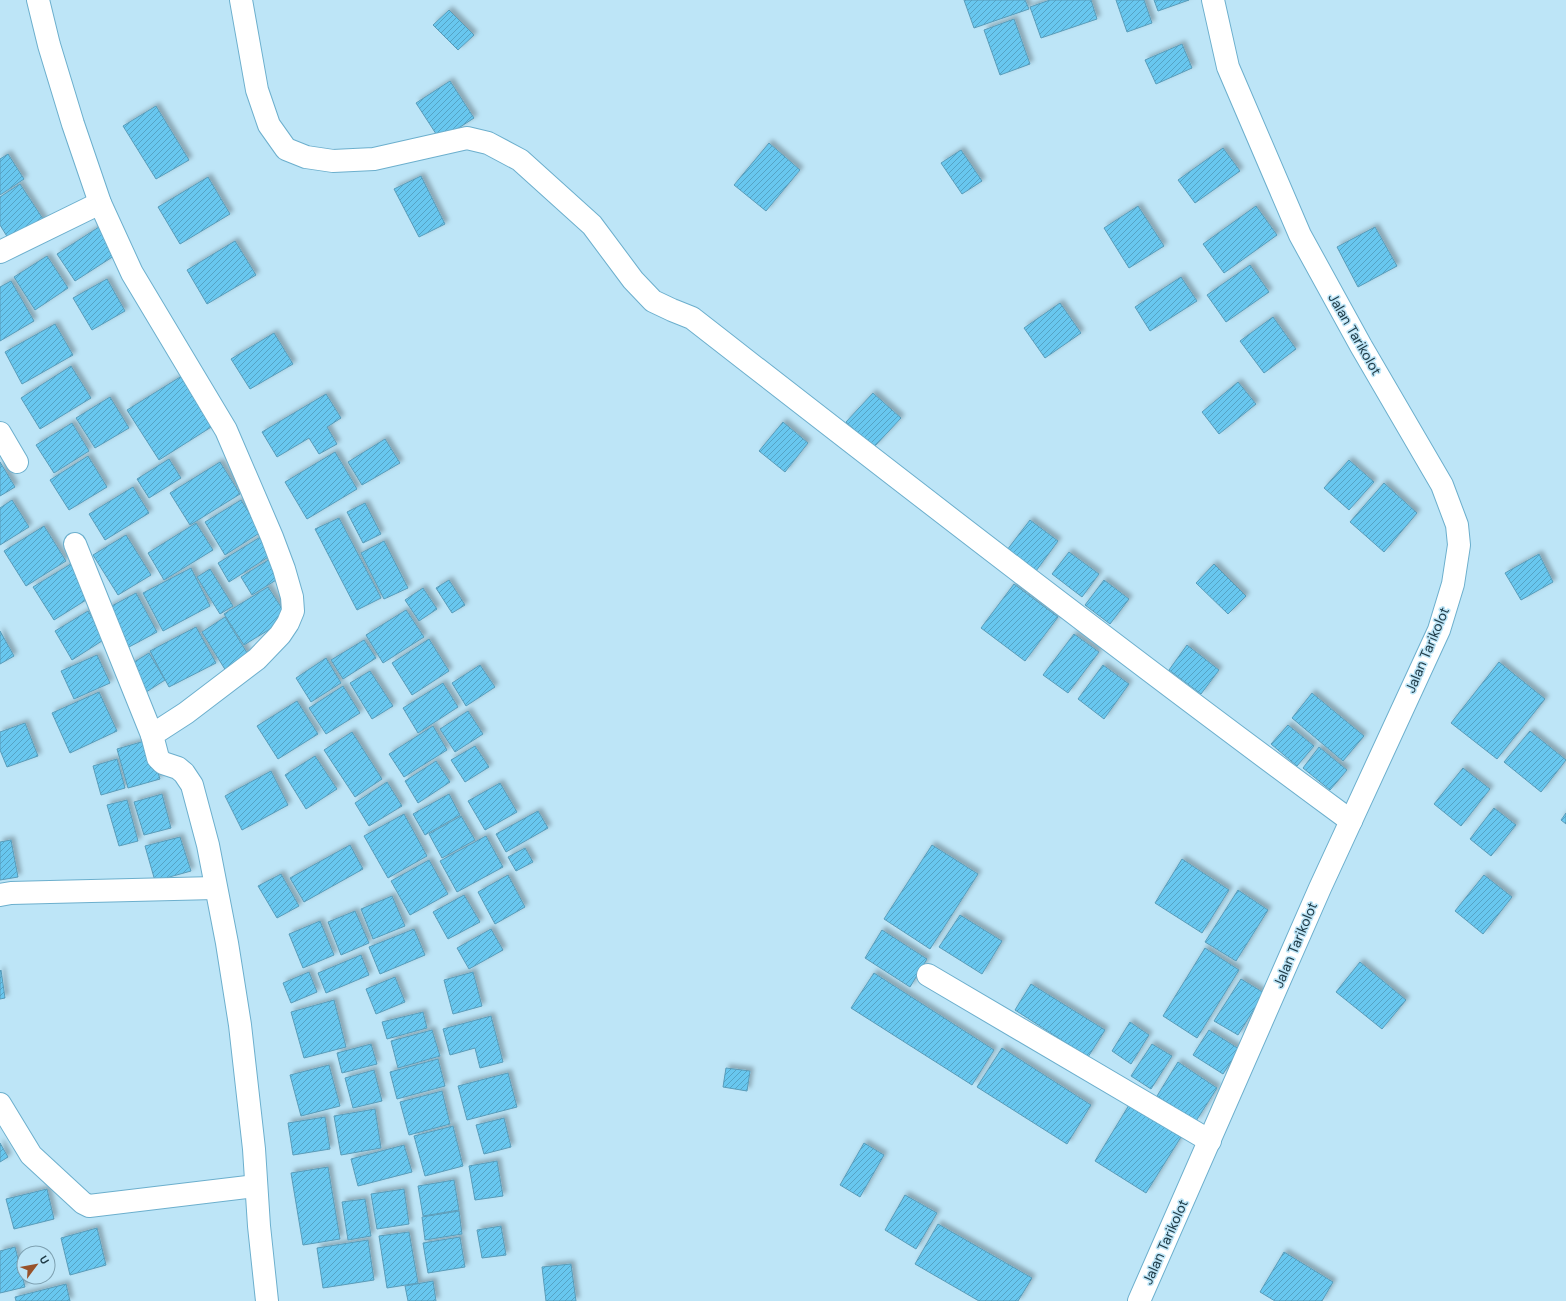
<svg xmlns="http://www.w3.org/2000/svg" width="1566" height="1301" font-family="'DM Sans',sans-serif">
  <defs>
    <pattern id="building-hatch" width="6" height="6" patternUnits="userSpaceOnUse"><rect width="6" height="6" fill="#68c7ef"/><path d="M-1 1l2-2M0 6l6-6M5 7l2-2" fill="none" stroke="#55a3c4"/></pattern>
    <filter id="shadow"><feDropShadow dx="3.5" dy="-3.5" stdDeviation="2" flood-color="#0004"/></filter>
  </defs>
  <rect width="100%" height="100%" fill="#bde5f7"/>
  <g fill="url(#building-hatch)" stroke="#599cb9" filter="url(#shadow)">
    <polygon points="964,0 1025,0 1029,9 974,28"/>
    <polygon points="1050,0 1091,0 1097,19 1041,38 1030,7"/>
    <polygon points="1116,0 1144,0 1152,23 1127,32"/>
    <polygon points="1154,0 1189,0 1158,11"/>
    <polygon points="449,10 474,35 458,50 433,25"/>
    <polygon points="1014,19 1030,64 1000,75 984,30"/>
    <polygon points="1182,44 1192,68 1156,84 1145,60"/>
    <polygon points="450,81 474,118 440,140 416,103"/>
    <polygon points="156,106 189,160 156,179 123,126"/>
    <polygon points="769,143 800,170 766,211 734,185"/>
    <polygon points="1223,148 1240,171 1195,203 1178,180"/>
    <polygon points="961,150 982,181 962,194 941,163"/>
    <polygon points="8,154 24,179 0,195 0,159"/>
    <polygon points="421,176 445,224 419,237 394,189"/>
    <polygon points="208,177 230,214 180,244 158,207"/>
    <polygon points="20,184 45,222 11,243 0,225 0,197"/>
    <polygon points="1138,206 1164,246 1129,268 1104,228"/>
    <polygon points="1256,206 1277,235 1224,273 1203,244"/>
    <polygon points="99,227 117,254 75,281 57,254"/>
    <polygon points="1375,227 1397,266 1358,287 1337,247"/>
    <polygon points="235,241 256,275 207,304 187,270"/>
    <polygon points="47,256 68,288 35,310 14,277"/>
    <polygon points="1250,265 1269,292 1226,322 1207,295"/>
    <polygon points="1181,277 1197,301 1150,331 1135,307"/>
    <polygon points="107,279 125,311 92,330 73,298"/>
    <polygon points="11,281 34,321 0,341 0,287"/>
    <polygon points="1060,303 1081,333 1045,358 1024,328"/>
    <polygon points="1273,317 1296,349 1264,373 1240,341"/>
    <polygon points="55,324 73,355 22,384 5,352"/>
    <polygon points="274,333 293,364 250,389 231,359"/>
    <polygon points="71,366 91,398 40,429 21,398"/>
    <polygon points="185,374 216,424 159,460 127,410"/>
    <polygon points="1238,382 1256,404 1219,434 1202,412"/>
    <polygon points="873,393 901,418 874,447 846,422"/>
    <polygon points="326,394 341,418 327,427 337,444 319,454 309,438 277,457 262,432"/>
    <polygon points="110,397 129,428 95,448 76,418"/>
    <polygon points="783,422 808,443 785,472 759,451"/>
    <polygon points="72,423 89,451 54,473 36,445"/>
    <polygon points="385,439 400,463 362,485 348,462"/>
    <polygon points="335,452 357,489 307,519 285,482"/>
    <polygon points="88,456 107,487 69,510 50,480"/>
    <polygon points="169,459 181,478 149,498 137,479"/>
    <polygon points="1349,460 1374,482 1349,510 1324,488"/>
    <polygon points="0,462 15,487 0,496"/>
    <polygon points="220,462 240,494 190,525 170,493"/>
    <polygon points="1384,483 1417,513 1384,552 1350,522"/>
    <polygon points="133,487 149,513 105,540 89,514"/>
    <polygon points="12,500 29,527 0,545 0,508"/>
    <polygon points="241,500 261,532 225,555 205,522"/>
    <polygon points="365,503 381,534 363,543 347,512"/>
    <polygon points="339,518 381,598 357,610 315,529"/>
    <polygon points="1030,520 1058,541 1036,571 1007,550"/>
    <polygon points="196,523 213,550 164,580 148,553"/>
    <polygon points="44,526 66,561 26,586 4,551"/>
    <polygon points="126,535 151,575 118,595 93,555"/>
    <polygon points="262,536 273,554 229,582 218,563"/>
    <polygon points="384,541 408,588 384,599 361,553"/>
    <polygon points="1069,552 1099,574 1082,597 1052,574"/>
    <polygon points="1539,554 1553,582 1521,600 1505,573"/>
    <polygon points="270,559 281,577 252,595 241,577"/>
    <polygon points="74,562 94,595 54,620 33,587"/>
    <polygon points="1214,564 1246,596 1228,614 1196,583"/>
    <polygon points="191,568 210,606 163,631 143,593"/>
    <polygon points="210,569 233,606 220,614 197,577"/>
    <polygon points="449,580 465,605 452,613 436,588"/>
    <polygon points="1104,580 1129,599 1110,624 1085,605"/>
    <polygon points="1014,584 1058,617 1025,661 981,628"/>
    <polygon points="268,587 288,618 244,645 224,614"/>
    <polygon points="423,588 437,609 419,621 405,600"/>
    <polygon points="136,593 157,632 129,647 108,608"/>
    <polygon points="406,610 424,637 383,663 366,635"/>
    <polygon points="88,611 105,639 72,660 55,631"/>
    <polygon points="225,617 249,656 226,671 202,632"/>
    <polygon points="196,627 216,663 169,687 150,651"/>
    <polygon points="0,631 14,656 0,664"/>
    <polygon points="1074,634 1099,652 1068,693 1043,675"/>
    <polygon points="429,639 449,671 412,695 392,663"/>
    <polygon points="364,640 376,658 343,679 331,660"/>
    <polygon points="1187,645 1219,670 1201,694 1169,670"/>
    <polygon points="149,653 165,680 143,694 126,667"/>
    <polygon points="97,655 110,683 74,699 61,671"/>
    <polygon points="326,658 341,683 311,702 296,678"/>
    <polygon points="1499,662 1545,699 1497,759 1451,723"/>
    <polygon points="480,665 495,687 466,706 452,683"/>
    <polygon points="1103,665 1129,684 1104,719 1078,699"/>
    <polygon points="370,671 393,706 372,719 350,683"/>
    <polygon points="443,683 458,707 418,733 403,708"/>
    <polygon points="343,686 360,713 326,734 309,708"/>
    <polygon points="99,692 117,731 70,753 52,713"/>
    <polygon points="1312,693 1364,736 1343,761 1292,718"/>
    <polygon points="297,701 318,734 278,759 257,726"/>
    <polygon points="468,711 483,734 455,752 440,729"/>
    <polygon points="25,723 38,756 7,767 0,750 0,732"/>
    <polygon points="1288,725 1314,746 1297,766 1271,744"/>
    <polygon points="433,726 447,750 404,777 389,754"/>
    <polygon points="1530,731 1566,760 1541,792 1504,762"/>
    <polygon points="352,732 382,779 355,797 324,750"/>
    <polygon points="148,740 160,779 128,788 117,749"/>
    <polygon points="475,746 489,767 465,782 451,760"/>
    <polygon points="1319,747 1347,770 1330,790 1303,768"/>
    <polygon points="315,756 337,789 306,809 285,775"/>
    <polygon points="117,759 125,788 101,795 93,766"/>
    <polygon points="436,761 450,782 418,803 405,781"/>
    <polygon points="1463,768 1490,789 1461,826 1434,804"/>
    <polygon points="271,771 288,805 242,830 225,796"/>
    <polygon points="387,782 402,806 369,826 355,803"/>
    <polygon points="500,783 517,812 485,830 468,801"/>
    <polygon points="162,794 171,828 144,835 134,802"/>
    <polygon points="449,794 460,815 425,835 413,814"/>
    <polygon points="127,800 138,841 119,846 107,805"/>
    <polygon points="1494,808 1516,825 1491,856 1470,839"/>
    <polygon points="538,811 548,828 506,852 496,834"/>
    <polygon points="1566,813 1566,824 1561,820"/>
    <polygon points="404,814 427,856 388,878 364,836"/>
    <polygon points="461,816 475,840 442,858 429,834"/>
    <polygon points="486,836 503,867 457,892 440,861"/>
    <polygon points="180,837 191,871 155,881 145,846"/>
    <polygon points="11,840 18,877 0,880 0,842"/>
    <polygon points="350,845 363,869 304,902 290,878"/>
    <polygon points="932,845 978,874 930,949 884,919"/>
    <polygon points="525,848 533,862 516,871 508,857"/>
    <polygon points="1182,859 1229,890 1202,933 1155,903"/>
    <polygon points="429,860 448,894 410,915 391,881"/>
    <polygon points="281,874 299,906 277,918 258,886"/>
    <polygon points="508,875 525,907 495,924 478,892"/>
    <polygon points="1484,875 1512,897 1483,934 1455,911"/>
    <polygon points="1238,890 1268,910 1236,961 1205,942"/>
    <polygon points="464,895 480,922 448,939 433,912"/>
    <polygon points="392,896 405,926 373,939 361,909"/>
    <polygon points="355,911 369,943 341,955 328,922"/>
    <polygon points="960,915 1002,941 982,974 939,947"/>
    <polygon points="320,921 334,955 303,968 289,934"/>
    <polygon points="414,929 425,955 380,974 369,947"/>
    <polygon points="491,929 503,950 469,969 457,948"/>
    <polygon points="882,930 927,959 910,987 865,958"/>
    <polygon points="1205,948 1239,970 1197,1038 1163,1016"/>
    <polygon points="361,955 369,975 326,993 318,973"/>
    <polygon points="1360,962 1406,1000 1382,1029 1336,992"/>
    <polygon points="1,970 5,998 0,999 0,971"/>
    <polygon points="309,972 317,992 291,1003 283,983"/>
    <polygon points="473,972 482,1006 453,1014 444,980"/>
    <polygon points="874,973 994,1050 972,1085 851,1008"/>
    <polygon points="395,977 405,1002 376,1014 366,989"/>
    <polygon points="1241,979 1264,993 1238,1035 1214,1021"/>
    <polygon points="1031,984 1105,1030 1088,1057 1015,1010"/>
    <polygon points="334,1000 346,1047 304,1058 291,1012"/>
    <polygon points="423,1012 427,1028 387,1039 382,1022"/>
    <polygon points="491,1016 503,1062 480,1068 475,1048 450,1055 443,1029"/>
    <polygon points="1130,1022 1149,1035 1131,1064 1112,1051"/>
    <polygon points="432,1030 440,1056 398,1068 391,1041"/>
    <polygon points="1209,1030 1239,1049 1223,1074 1193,1055"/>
    <polygon points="371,1044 377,1064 342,1073 337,1053"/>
    <polygon points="1152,1044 1172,1056 1151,1089 1131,1076"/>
    <polygon points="1002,1048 1091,1105 1067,1144 977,1087"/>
    <polygon points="438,1059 445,1086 397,1099 390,1072"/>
    <polygon points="1178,1062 1217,1088 1196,1121 1157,1096"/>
    <polygon points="329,1065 340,1106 301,1116 290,1075"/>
    <polygon points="726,1068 750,1071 747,1091 723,1087"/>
    <polygon points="374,1070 382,1101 353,1108 345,1078"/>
    <polygon points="508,1073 517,1107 467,1120 458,1086"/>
    <polygon points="442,1091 450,1124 409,1135 400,1102"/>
    <polygon points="1129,1105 1181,1137 1146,1193 1095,1161"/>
    <polygon points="375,1109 381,1148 341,1155 334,1116"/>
    <polygon points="325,1117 330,1149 293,1155 288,1123"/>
    <polygon points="504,1118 511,1147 484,1154 476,1125"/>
    <polygon points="453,1126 463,1166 425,1176 414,1136"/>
    <polygon points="0,1143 8,1157 0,1162"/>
    <polygon points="864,1143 884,1155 860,1197 840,1185"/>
    <polygon points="404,1145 412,1172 358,1186 351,1159"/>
    <polygon points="497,1161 503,1196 475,1200 469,1166"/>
    <polygon points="328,1167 340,1239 303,1245 291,1173"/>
    <polygon points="454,1180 459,1210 423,1216 418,1186"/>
    <polygon points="47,1189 54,1219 14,1229 6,1199"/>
    <polygon points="404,1189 409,1224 377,1229 371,1194"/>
    <polygon points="905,1195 937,1213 916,1249 885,1230"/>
    <polygon points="365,1199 371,1236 348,1240 342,1202"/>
    <polygon points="459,1211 462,1234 425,1240 422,1217"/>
    <polygon points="938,1224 1032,1278 1018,1301 979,1301 915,1264"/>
    <polygon points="501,1226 506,1255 482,1258 477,1230"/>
    <polygon points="97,1228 106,1265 70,1275 61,1238"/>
    <polygon points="409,1232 418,1283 387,1288 379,1236"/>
    <polygon points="460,1237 465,1267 428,1273 423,1243"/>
    <polygon points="368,1240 374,1280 323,1288 317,1248"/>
    <polygon points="15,1247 25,1287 0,1293 0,1251"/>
    <polygon points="1284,1252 1333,1282 1322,1301 1275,1301 1260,1292"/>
    <polygon points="571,1264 576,1301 546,1301 542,1267"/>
    <polygon points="433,1281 436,1301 408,1301 405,1286"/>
    <polygon points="66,1284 70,1301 16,1301 15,1297"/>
  </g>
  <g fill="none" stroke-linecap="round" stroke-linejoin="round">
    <g stroke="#6cafcd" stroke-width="24">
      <g id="minor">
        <polyline points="38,0 49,45 73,124 100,203 132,273 226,430 272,537 284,569 292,597 293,611 288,623 280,635 257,659 186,713 152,735 158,758 163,763 178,768 184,773 192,785 208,845 227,943 240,1025 254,1149 259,1226 267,1301"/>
        <path d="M 241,0 L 257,90 L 269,125 L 286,149 L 306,157 L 333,161 L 374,159 L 467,138 L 488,143 L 520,160 L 592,225 L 633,280 L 653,301 L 672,310 L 692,318 C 910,488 1128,657 1351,821"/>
        <polyline points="0,252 100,203"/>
        <polyline points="0,433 17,462"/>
        <polyline points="75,544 152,735"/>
        <polyline points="0,895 11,893 50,892 215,888"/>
        <polyline points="928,975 1210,1141"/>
        <polyline points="0,1104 31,1155 83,1203 89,1206 256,1186"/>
        <polyline points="1139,1301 1320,888 1439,630 1453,584 1459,545 1457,525 1442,485 1361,346 1300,235 1228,67 1213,0"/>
      </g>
    </g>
    <use href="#minor" stroke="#fff" stroke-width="22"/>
  </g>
  <g text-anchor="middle" stroke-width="3" stroke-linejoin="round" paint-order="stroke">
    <g font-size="14" fill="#203c48" stroke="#bde5f7">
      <text transform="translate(1355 334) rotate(60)" y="5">Jalan Tarikolot</text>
      <text transform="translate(1427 650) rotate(-67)" y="5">Jalan Tarikolot</text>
      <text transform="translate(1295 945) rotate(-67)" y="5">Jalan Tarikolot</text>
      <text transform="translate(1165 1242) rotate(-66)" y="5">Jalan Tarikolot</text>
    </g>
  </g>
  <g transform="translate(36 1265) rotate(58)"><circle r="19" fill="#bde5f7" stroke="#7ea1b1"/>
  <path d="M0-3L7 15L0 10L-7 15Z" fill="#98522a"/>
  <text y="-6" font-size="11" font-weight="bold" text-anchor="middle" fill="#203c48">U</text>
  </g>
</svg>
